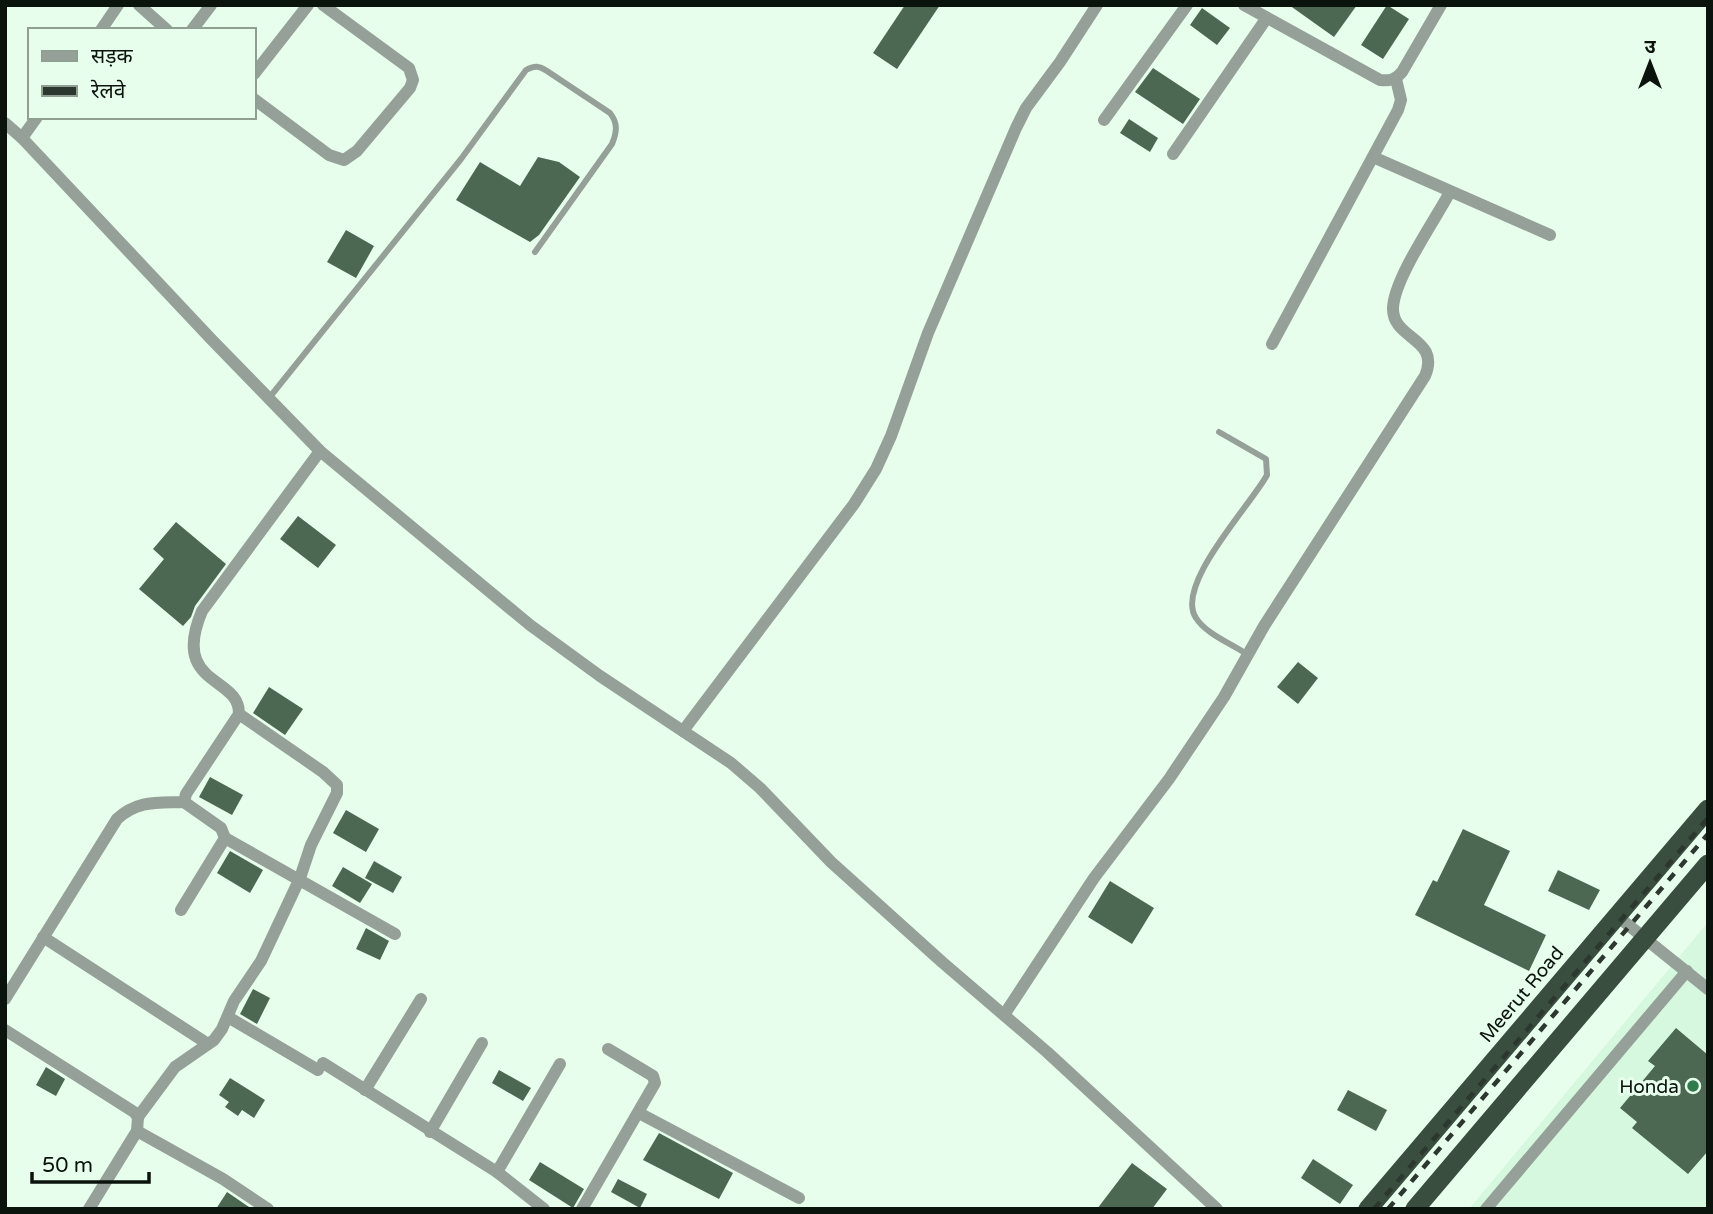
<svg xmlns="http://www.w3.org/2000/svg" width="1713" height="1214" font-family="'Varela Round','Noto Sans Devanagari',sans-serif">
  <rect width="100%" height="100%" fill="#e8feed"/>
  <polygon fill="#d5f8de" points="1708,922 1708,1209 1469,1209"/>
  <g fill="#4c6853">
    <polygon points="905,5 940,5 897,69 873,53"/>
    <polygon points="1289,5 1357,5 1334,37"/>
    <polygon points="1387,5 1409,19 1383,59 1361,45"/>
    <polygon points="1202,8 1230,28 1217,45 1190,25"/>
    <polygon points="1153,68 1200,99 1183,124 1135,92"/>
    <polygon points="1129,119 1158,138 1150,152 1120,133"/>
    <polygon points="538,157 559,162 580,177 539,235 530,242 456,200 480,162 520,186"/>
    <polygon points="346,230 374,246 356,278 327,262"/>
    <polygon points="298,516 336,545 318,568 280,539"/>
    <polygon points="176,522 226,564 195,606 191,617 183,626 139,589 164,559 153,549"/>
    <polygon points="1298,662 1318,678 1298,704 1277,687"/>
    <polygon points="269,687 303,709 285,735 253,713"/>
    <polygon points="210,777 243,795 232,815 199,797"/>
    <polygon points="346,810 379,829 366,852 333,833"/>
    <polygon points="1463,829 1510,851 1484,905 1546,935 1529,971 1415,915 1433,880 1437,882"/>
    <polygon points="230,851 263,870 250,893 217,873"/>
    <polygon points="374,861 402,877 393,893 365,878"/>
    <polygon points="343,867 372,884 360,903 332,886"/>
    <polygon points="1558,870 1600,890 1589,910 1548,891"/>
    <polygon points="1110,881 1154,908 1132,944 1088,917"/>
    <polygon points="366,928 389,941 380,960 356,949"/>
    <polygon points="253,989 270,998 257,1024 240,1014"/>
    <polygon points="1676,1028 1708,1055 1708,1151 1688,1174 1632,1128 1637,1122 1620,1108 1655,1066 1648,1061"/>
    <polygon points="46,1067 65,1079 56,1096 36,1085"/>
    <polygon points="499,1070 531,1088 523,1101 492,1083"/>
    <polygon points="230,1078 265,1100 254,1118 242,1110 238,1116 225,1107 229,1102 219,1095"/>
    <polygon points="1348,1090 1387,1110 1376,1131 1337,1110"/>
    <polygon points="659,1133 733,1173 719,1199 643,1160"/>
    <polygon points="1313,1159 1353,1185 1340,1204 1301,1178"/>
    <polygon points="540,1162 584,1189 573,1208 529,1180"/>
    <polygon points="1132,1163 1167,1189 1152,1209 1097,1209"/>
    <polygon points="618,1179 647,1194 640,1208 611,1192"/>
    <polygon points="227,1192 252,1209 216,1209"/>
  </g>
  <g fill="none" stroke-linecap="round" stroke-linejoin="round">
    <g stroke="#95a198" stroke-width="6">
      <path d="M 269,398 L 461,159 L 526,70 C 535,65 539,66 547,71 L 610,113 C 618,123 617,132 612,144 L 535,252"/>
      <path d="M 1219,432 L 1266,459 L 1267,475 C 1251,505 1174,585 1196,618 C 1206,634 1232,644 1248,655"/>
    </g>
    <g stroke="#95a198" stroke-width="12">
      <polyline points="139,5 167,30"/>
      <path d="M 1244,5 L 1380,80 C 1390,81 1395,80 1402,72 L 1441,5"/>
      <polyline points="101,30 118,5"/>
      <polyline points="192,30 211,5"/>
      <polyline points="254,74 308,5"/>
      <polyline points="254,99 329,155 344,160 357,151 410,88 413,80 409,68 323,5"/>
      <polyline points="1104,120 1187,5"/>
      <polyline points="5,123 22,138 212,340 320,451 530,625 600,676 731,763 760,788 831,862 942,962 1047,1052 1217,1209"/>
      <polyline points="22,138 37,117"/>
      <polyline points="1173,154 1266,19"/>
      <polyline points="1373,157 1550,235"/>
      <polyline points="1272,344 1398,110 1401,100 1396,79"/>
      <polyline points="683,731 854,504 876,469 891,436 928,333 1016,128 1026,108 1060,62 1097,5"/>
      <polyline points="225,838 395,934"/>
      <path d="M 181,910 L 225,838 L 221,828 L 184,802 L 186,794 L 239,714 C 240,675 170,687 202,611 L 320,451"/>
      <polyline points="1617,916 1708,989"/>
      <polyline points="43,937 208,1044"/>
      <path d="M 5,999 L 117,819 C 138,800 157,803 184,802"/>
      <path d="M 1004,1015 L 1094,878 L 1169,779 L 1224,697 L 1264,626 L 1425,376 C 1441,338 1393,340 1393,309 C 1393,280 1435,220 1450,192"/>
      <polyline points="228,1017 318,1070"/>
      <polyline points="5,1030 134,1112 138,1117 137,1131 89,1209"/>
      <polyline points="323,1063 497,1172 544,1209"/>
      <polyline points="365,1090 421,999"/>
      <polyline points="639,1113 799,1198"/>
      <polyline points="138,1117 175,1067 214,1040 222,1029 234,1001 261,961 300,878 311,845 337,793 337,785 323,772 239,714"/>
      <polyline points="137,1131 223,1179 268,1209"/>
      <polyline points="430,1132 482,1043"/>
      <polyline points="497,1172 560,1064"/>
      <polyline points="582,1209 655,1083 653,1076 608,1049"/>
      <polyline points="1486,1209 1687,971"/>
    </g>
    <g stroke="#394e3e" stroke-width="19">
      <polyline points="1368,1209 1708,809"/>
      <polyline points="1415,1209 1708,864"/>
    </g>
    <g stroke="#2c372f" stroke-width="4.5" stroke-dasharray="9 9" stroke-linecap="butt">
      <polyline points="1374,1209 1708,818"/>
      <polyline points="1388,1209 1708,834"/>
    </g>
  </g>
  <circle fill="#2f7b4a" stroke="#e8feed" stroke-width="2.5" cx="1693" cy="1086" r="7"/>
  <g text-anchor="middle" stroke-width="6" stroke-linejoin="round" paint-order="stroke">
    <g font-size="19" fill="#0a130c" stroke="#e8feed">
      <text transform="translate(1521 994) rotate(-50)" y="7">Meerut Road</text>
    </g>
    <g font-size="19" fill="#0a130c" stroke="#e8feed" text-anchor="end">
      <text x="1679" y="1093">Honda</text>
    </g>
  </g>
  <rect width="1713" height="1214" fill="none" stroke="#0a130c" stroke-width="14"/>
  <rect x="28" y="28" width="228" height="91" fill="#e8feed" stroke="#8fa093" stroke-width="2"/>
  <rect x="42" y="51" width="35" height="10" fill="#95a198" stroke="#8fa093" stroke-width="2"/>
  <text x="91" y="63" font-size="21" fill="#0a130c">सड़क</text>
  <rect x="42" y="86" width="35" height="10" fill="#2c372f" stroke="#8fa093" stroke-width="2"/>
  <text x="91" y="98" font-size="21" fill="#0a130c">रेलवे</text>
  <g transform="translate(1650 63)" stroke="#e8feed" stroke-width="5" paint-order="stroke">
  <path d="M0-5L12 26L0 18L-12 26Z" fill="#0a130c"/>
  <text y="-10" font-size="19" font-weight="bold" text-anchor="middle" fill="#0a130c">उ</text>
  </g>
  <path d="M32 1172v10h117v-10" fill="none" stroke="#0a130c" stroke-width="3.5"/>
  <text x="42" y="1172" font-size="21" fill="#0a130c" stroke="#e8feed" stroke-width="5" paint-order="stroke">50 m</text>
</svg>
